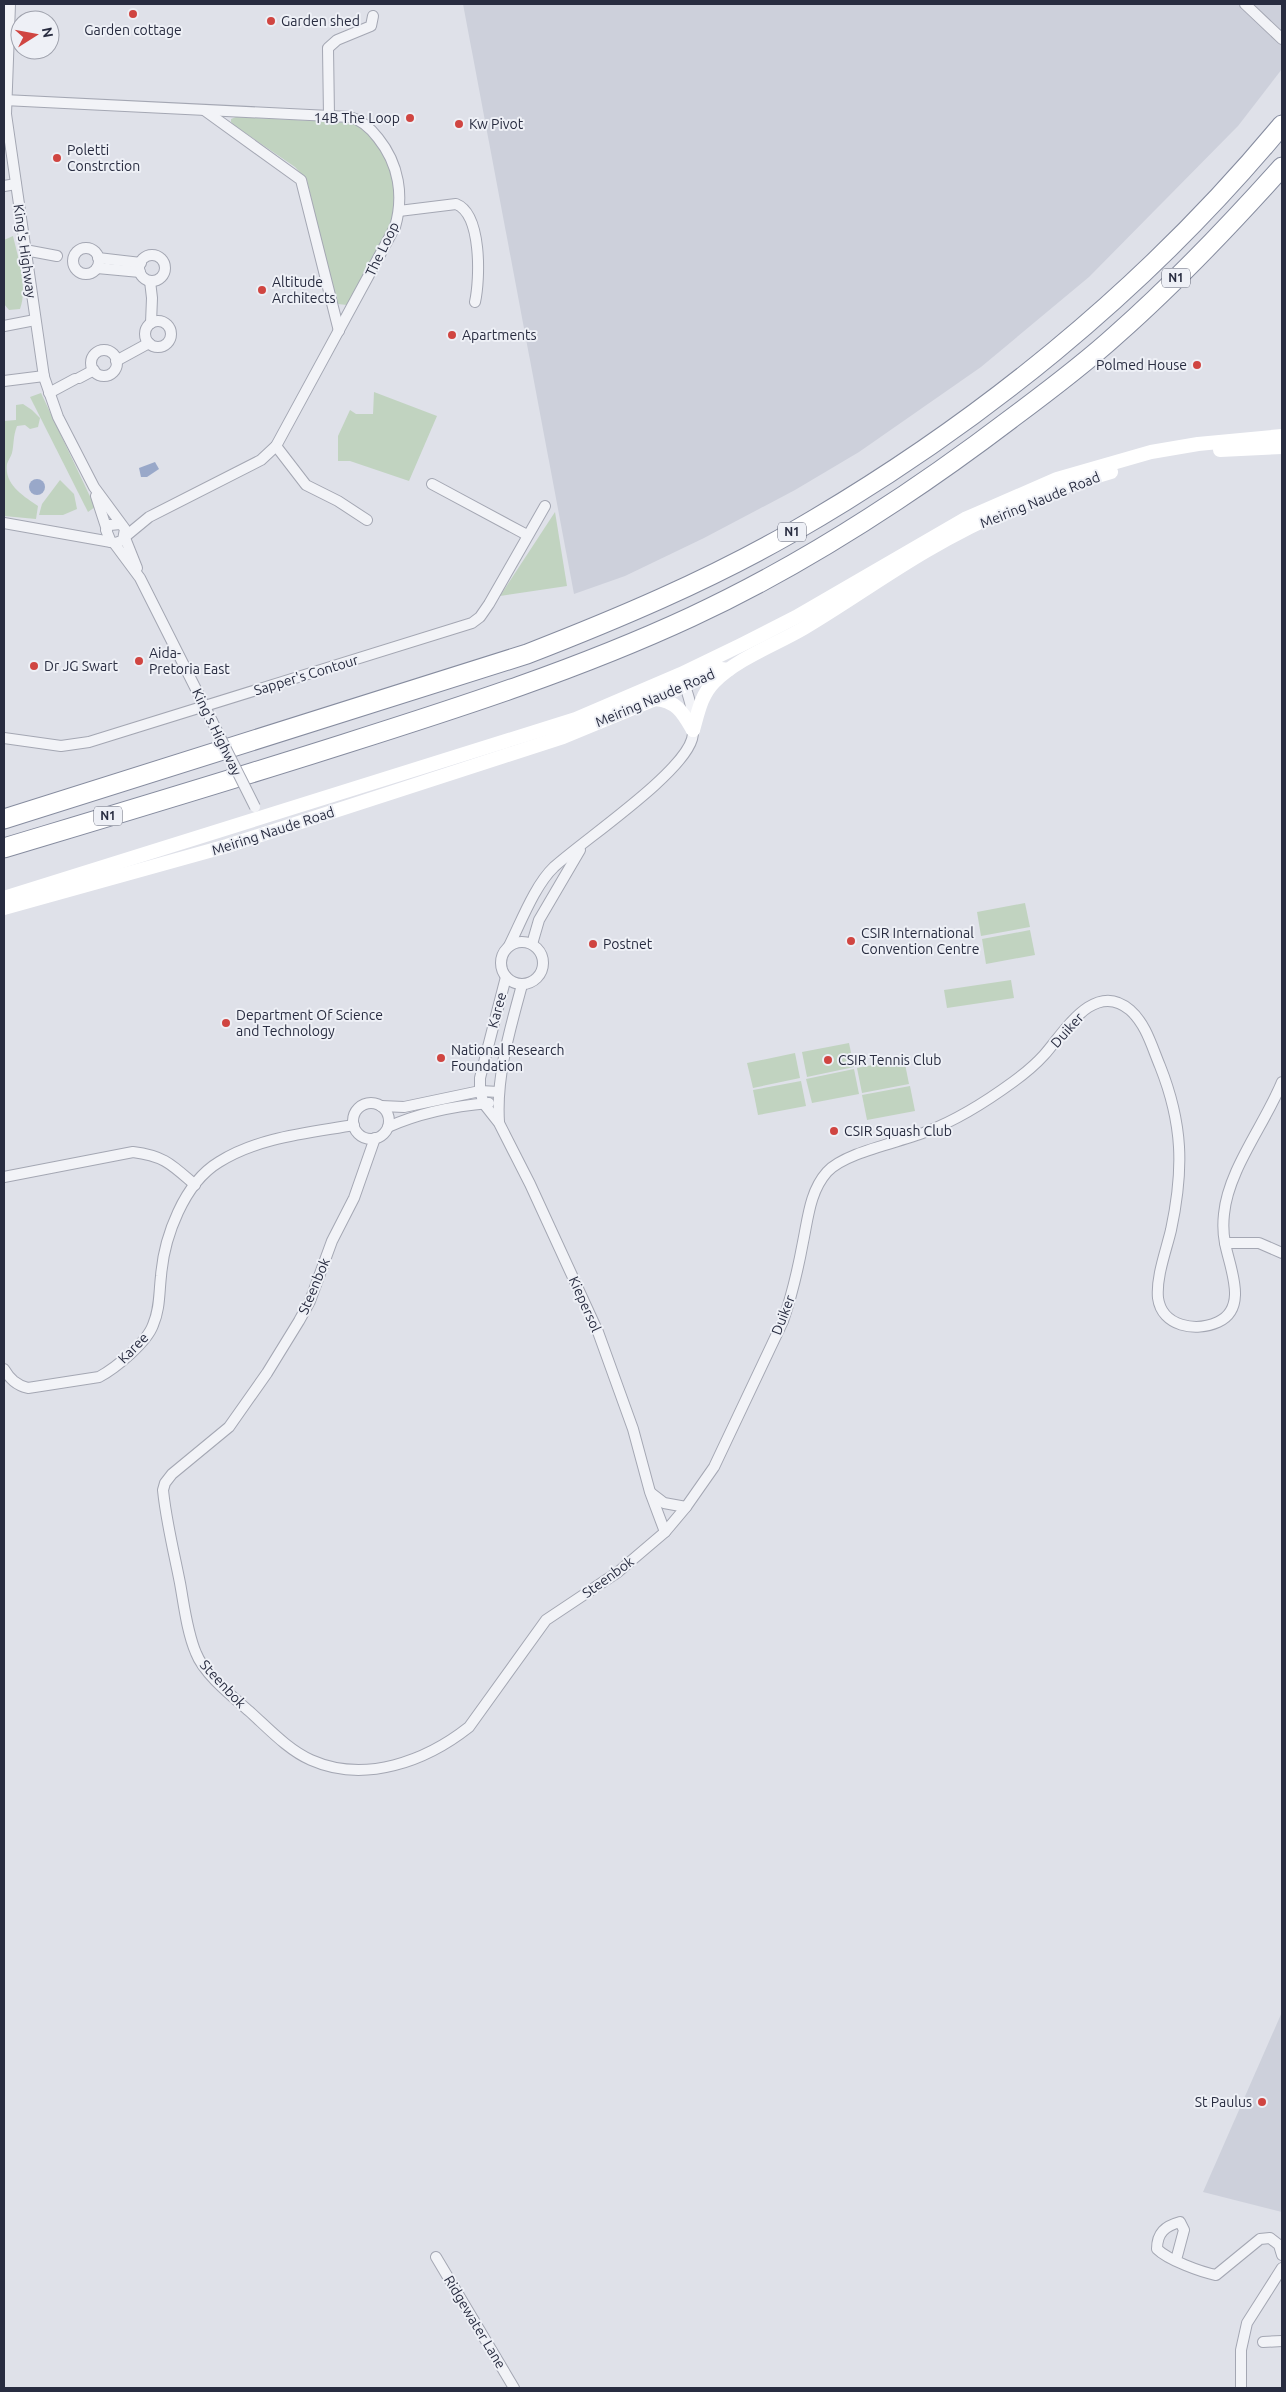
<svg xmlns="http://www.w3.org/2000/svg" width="1286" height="2392" font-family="Ubuntu,sans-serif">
  <rect width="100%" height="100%" fill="#dfe1e9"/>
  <g fill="#cdd0db">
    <polygon points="463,4 1282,4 1282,69 1238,126 1089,277 981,367 859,452 795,490 704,538 625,576 574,594"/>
    <polygon points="1282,2012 1282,2212 1203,2192"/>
  </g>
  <g fill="#c1d3c0">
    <polygon points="236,117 354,123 370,135 388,160 396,190 394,218 347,305 338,304 334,294 307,180 295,167 235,126 231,122 231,119"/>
    <path d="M 13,236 C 18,257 28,288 20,309 L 9,310 L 4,304 L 4,240 Z"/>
    <polygon points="374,392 437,416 409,481 350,461 338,461 338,436 350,410 356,414 373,414"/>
    <polygon points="41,393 95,507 88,512 30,397"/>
    <path d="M 23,404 L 32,410 L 40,418 L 38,427 L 30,429 L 25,425 L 17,426 C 13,436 14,444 12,453 C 11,457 8,460 7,464 C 4,485 24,496 38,506 L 36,519 L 4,516 L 4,421 L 16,420 L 16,405 Z"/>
    <polygon points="60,480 74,494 77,509 63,515 39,515 42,504"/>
    <polygon points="555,512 567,586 500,596"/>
    <polygon points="1025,903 1030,927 981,936 977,912"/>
    <polygon points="1030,930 1035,955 986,964 982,939"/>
    <polygon points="1011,980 1014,998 947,1008 944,990"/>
    <polygon points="849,1043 854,1067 807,1077 802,1052"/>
    <polygon points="795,1053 800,1078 753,1088 747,1063"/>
    <polygon points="904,1059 909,1084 862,1093 857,1068"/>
    <polygon points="854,1069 859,1094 812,1103 806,1079"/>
    <polygon points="801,1081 806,1106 758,1115 753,1090"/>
    <polygon points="910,1086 915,1111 867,1120 862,1095"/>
  </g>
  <g fill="#99a8c9">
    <polygon points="155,462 159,469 147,477 141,477 139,468"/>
    <circle cx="37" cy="487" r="8"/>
  </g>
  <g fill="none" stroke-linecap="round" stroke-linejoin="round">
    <g stroke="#a4a7b3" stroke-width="12">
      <g id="street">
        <polyline points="10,4 6,114 44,377 58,417 94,487 125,529 123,540 116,543 111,542 106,530 110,525 120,524"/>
        <polyline points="1245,4 1282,39"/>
        <path d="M 4,100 L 350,117 C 362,120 371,129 378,138 C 399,164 404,196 395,227 L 276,446 L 261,460 L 149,517 L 126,536"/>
        <polyline points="204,110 301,180 339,331"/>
        <polyline points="329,116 328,48 337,40 371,26 373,16"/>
        <polyline points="4,186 16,184"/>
        <path d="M 399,211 L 456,204 C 482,214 480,279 475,302"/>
        <circle cx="86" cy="261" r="13"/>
        <polyline points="25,250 57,256"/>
        <circle cx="152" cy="268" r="13"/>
        <polyline points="98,258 141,263"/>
        <polyline points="97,268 140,272"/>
        <polyline points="150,281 152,298 151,323"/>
        <circle cx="158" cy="334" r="13"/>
        <polyline points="4,326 35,320"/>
        <circle cx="104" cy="363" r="13"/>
        <polyline points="116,361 149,343"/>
        <polyline points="79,378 94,370"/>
        <polyline points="4,381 44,376"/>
        <polyline points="49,393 75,379"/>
        <polyline points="276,446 306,485 338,501 367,520"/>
        <polyline points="432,484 527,535"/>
        <polyline points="96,496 107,530"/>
        <polyline points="4,523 111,542"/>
        <polyline points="125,538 137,568"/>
        <polyline points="114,543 140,578 212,721"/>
        <polyline points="4,738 61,746 89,742 472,623 480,617 489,604 545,506"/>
        <circle cx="522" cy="963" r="21"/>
        <polyline points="532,944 539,920 580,850"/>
        <path d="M 509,946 C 521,922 535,885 554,867 C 585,839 682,774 692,739 C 697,721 689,697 683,680"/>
        <polyline points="506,977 480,1078 480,1091 484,1104 499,1123 530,1184 598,1332 633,1429 650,1492 665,1532"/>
        <circle cx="371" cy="1121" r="18"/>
        <polyline points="381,1106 404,1107 480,1091 499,1092"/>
        <path d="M 499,1122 C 496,1076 510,1029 522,985"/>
        <path d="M 388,1127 C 419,1113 454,1106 489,1103"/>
        <path d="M 375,1138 L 354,1198 L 332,1241 L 310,1301 L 299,1321 L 267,1373 L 229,1427 L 172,1474 L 165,1483 L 163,1490 C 166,1521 174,1552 180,1583 C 184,1605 187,1632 196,1653 C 204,1674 232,1696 249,1711 C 268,1728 288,1750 311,1760 C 365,1784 426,1761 469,1727 L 546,1620 L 618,1572 L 665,1532 L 686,1507 L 714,1467 L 783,1321 C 792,1295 798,1269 803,1242 C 808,1218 810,1191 827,1172 C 845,1152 902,1142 928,1131 C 959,1119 987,1101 1013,1082 C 1024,1074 1035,1065 1044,1055 C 1063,1034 1094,979 1130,1010 C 1146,1024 1152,1047 1160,1066 C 1183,1124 1184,1169 1171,1230 C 1166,1251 1156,1277 1158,1298 C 1162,1327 1196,1332 1218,1322 C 1249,1308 1229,1266 1225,1243 C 1223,1233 1223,1223 1224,1214 C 1228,1170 1265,1124 1282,1082"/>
        <path d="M 4,1177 L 133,1152 C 165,1156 172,1165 195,1185"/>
        <polyline points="1225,1243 1259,1243 1282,1253"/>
        <path d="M 4,1369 C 10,1379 16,1385 28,1388 L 99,1377 C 116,1368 147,1342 153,1325 C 160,1309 159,1293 161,1276 C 164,1237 184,1183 219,1162 C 259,1137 308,1133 354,1125"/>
        <polyline points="651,1493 664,1503 686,1507"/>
        <polyline points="436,2257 514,2388"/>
        <path d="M 1176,2260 L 1184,2230 L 1180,2222 C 1165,2226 1157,2233 1157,2249 C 1168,2260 1201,2272 1216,2275 L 1260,2239 L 1270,2238 L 1279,2245 L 1282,2255"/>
        <polyline points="1263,2342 1282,2341"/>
        <polyline points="1241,2388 1241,2350 1247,2323 1282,2268"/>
      </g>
    </g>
    <g stroke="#868c9f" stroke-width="21">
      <g id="highway">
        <path d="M 4,819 L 527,654 C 617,619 707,581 791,533 C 976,427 1145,290 1282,125"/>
        <path d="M 4,848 C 117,814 231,780 344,744 C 461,707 579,669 691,617 C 805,564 912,494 1012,418 C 1047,392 1083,365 1116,335 C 1175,283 1230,225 1282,167"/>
      </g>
    </g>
    <use href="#street" stroke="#f2f3f7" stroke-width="10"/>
    <g stroke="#fff" stroke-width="14">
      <polyline points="1220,450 1282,447"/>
      <path d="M 655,699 C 677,701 683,713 693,730"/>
      <path d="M 693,730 C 698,713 701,695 714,682 C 738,658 775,645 804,628 C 846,603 885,575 926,551 C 984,517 1047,490 1111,472"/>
      <polyline points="4,898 576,719 681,674 741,645 796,617 965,519 1057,479 1151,452 1198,444 1282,436"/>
      <polyline points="4,908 227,846 563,737 655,699 721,669 728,670"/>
    </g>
    <use href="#highway" stroke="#fff" stroke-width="19"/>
    <g stroke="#a4a7b3" stroke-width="12" stroke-linecap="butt">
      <polyline id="street-bridge" points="212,721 255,807"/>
    </g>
    <use href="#street-bridge" stroke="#f2f3f7" stroke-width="10"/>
  </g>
  <g fill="#d04541" stroke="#eef0f6" stroke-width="2">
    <circle cx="133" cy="14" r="5"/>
    <circle cx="271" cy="21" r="5"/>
    <circle cx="410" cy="118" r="5"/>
    <circle cx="459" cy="124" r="5"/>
    <circle cx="57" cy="158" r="5"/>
    <circle cx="262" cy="290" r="5"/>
    <circle cx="452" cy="335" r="5"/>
    <circle cx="1197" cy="365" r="5"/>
    <circle cx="139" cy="661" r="5"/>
    <circle cx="34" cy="666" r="5"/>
    <circle cx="851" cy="941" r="5"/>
    <circle cx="593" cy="944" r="5"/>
    <circle cx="226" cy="1023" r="5"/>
    <circle cx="441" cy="1058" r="5"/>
    <circle cx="828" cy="1060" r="5"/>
    <circle cx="834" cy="1131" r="5"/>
    <circle cx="1262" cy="2102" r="5"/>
  </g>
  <g text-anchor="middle" stroke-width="4" stroke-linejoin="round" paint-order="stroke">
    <g fill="#eef0f6" stroke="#636777" stroke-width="1">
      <rect x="1162" y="268.5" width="28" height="19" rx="4"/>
      <rect x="778" y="522.5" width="28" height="19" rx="4"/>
      <rect x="94" y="806.5" width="28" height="19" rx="4"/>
    </g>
    <g font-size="12" font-weight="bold" fill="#282c40">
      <text x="1176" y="282">N1</text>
      <text x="792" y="536">N1</text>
      <text x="108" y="820">N1</text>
    </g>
    <g font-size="14" fill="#282c40" stroke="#eef0f6" text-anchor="start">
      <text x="281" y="26">Garden shed</text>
      <text x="133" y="35" text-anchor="middle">Garden cottage</text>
      <text x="400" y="123" text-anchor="end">14B The Loop</text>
      <text x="469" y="129">Kw Pivot</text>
      <text x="67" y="155">Poletti<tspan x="67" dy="16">Constrction</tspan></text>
      <text x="272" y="287">Altitude<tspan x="272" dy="16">Architects</tspan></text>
      <text x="462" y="340">Apartments</text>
      <text x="1187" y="370" text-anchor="end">Polmed House</text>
      <text x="149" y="658">Aida-<tspan x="149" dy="16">Pretoria East</tspan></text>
      <text x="44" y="671">Dr JG Swart</text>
      <text x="861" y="938">CSIR International<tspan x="861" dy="16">Convention Centre</tspan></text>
      <text x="603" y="949">Postnet</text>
      <text x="236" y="1020">Department Of Science<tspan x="236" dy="16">and Technology</tspan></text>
      <text x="451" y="1055">National Research<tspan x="451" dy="16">Foundation</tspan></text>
      <text x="838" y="1065">CSIR Tennis Club</text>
      <text x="844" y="1136">CSIR Squash Club</text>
      <text x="1252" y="2107" text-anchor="end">St Paulus</text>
    </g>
    <g font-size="14" fill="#282c40" stroke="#eef0f6">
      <text transform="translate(382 249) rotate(-64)" y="5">The Loop</text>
      <text transform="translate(25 251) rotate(82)" y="5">King's Highway</text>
      <text transform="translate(1040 500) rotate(-22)" y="5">Meiring Naude Road</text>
      <text transform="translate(306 675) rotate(-17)" y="5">Sapper's Contour</text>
      <text transform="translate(655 698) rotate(-23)" y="5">Meiring Naude Road</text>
      <text transform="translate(217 732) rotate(64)" y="5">King's Highway</text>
      <text transform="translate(273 831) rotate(-18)" y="5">Meiring Naude Road</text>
      <text transform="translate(497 1010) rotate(-75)" y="5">Karee</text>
      <text transform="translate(1067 1030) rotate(-48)" y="5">Duiker</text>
      <text transform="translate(314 1286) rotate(-67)" y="5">Steenbok</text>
      <text transform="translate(585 1304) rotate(66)" y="5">Kiepersol</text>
      <text transform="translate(783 1315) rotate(-69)" y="5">Duiker</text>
      <text transform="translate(133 1348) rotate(-46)" y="5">Karee</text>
      <text transform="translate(608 1577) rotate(-36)" y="5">Steenbok</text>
      <text transform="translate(223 1684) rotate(47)" y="5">Steenbok</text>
      <text transform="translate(475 2322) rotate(59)" y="5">Ridgewater Lane</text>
    </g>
  </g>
  <rect width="1286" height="2392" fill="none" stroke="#282c40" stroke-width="10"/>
  <g transform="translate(35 35) rotate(79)"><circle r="24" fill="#eef0f6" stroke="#9fa2ad"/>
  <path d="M0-4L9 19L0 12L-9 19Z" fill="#d04541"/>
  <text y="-8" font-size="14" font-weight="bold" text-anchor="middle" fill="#282c40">N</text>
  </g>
</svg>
